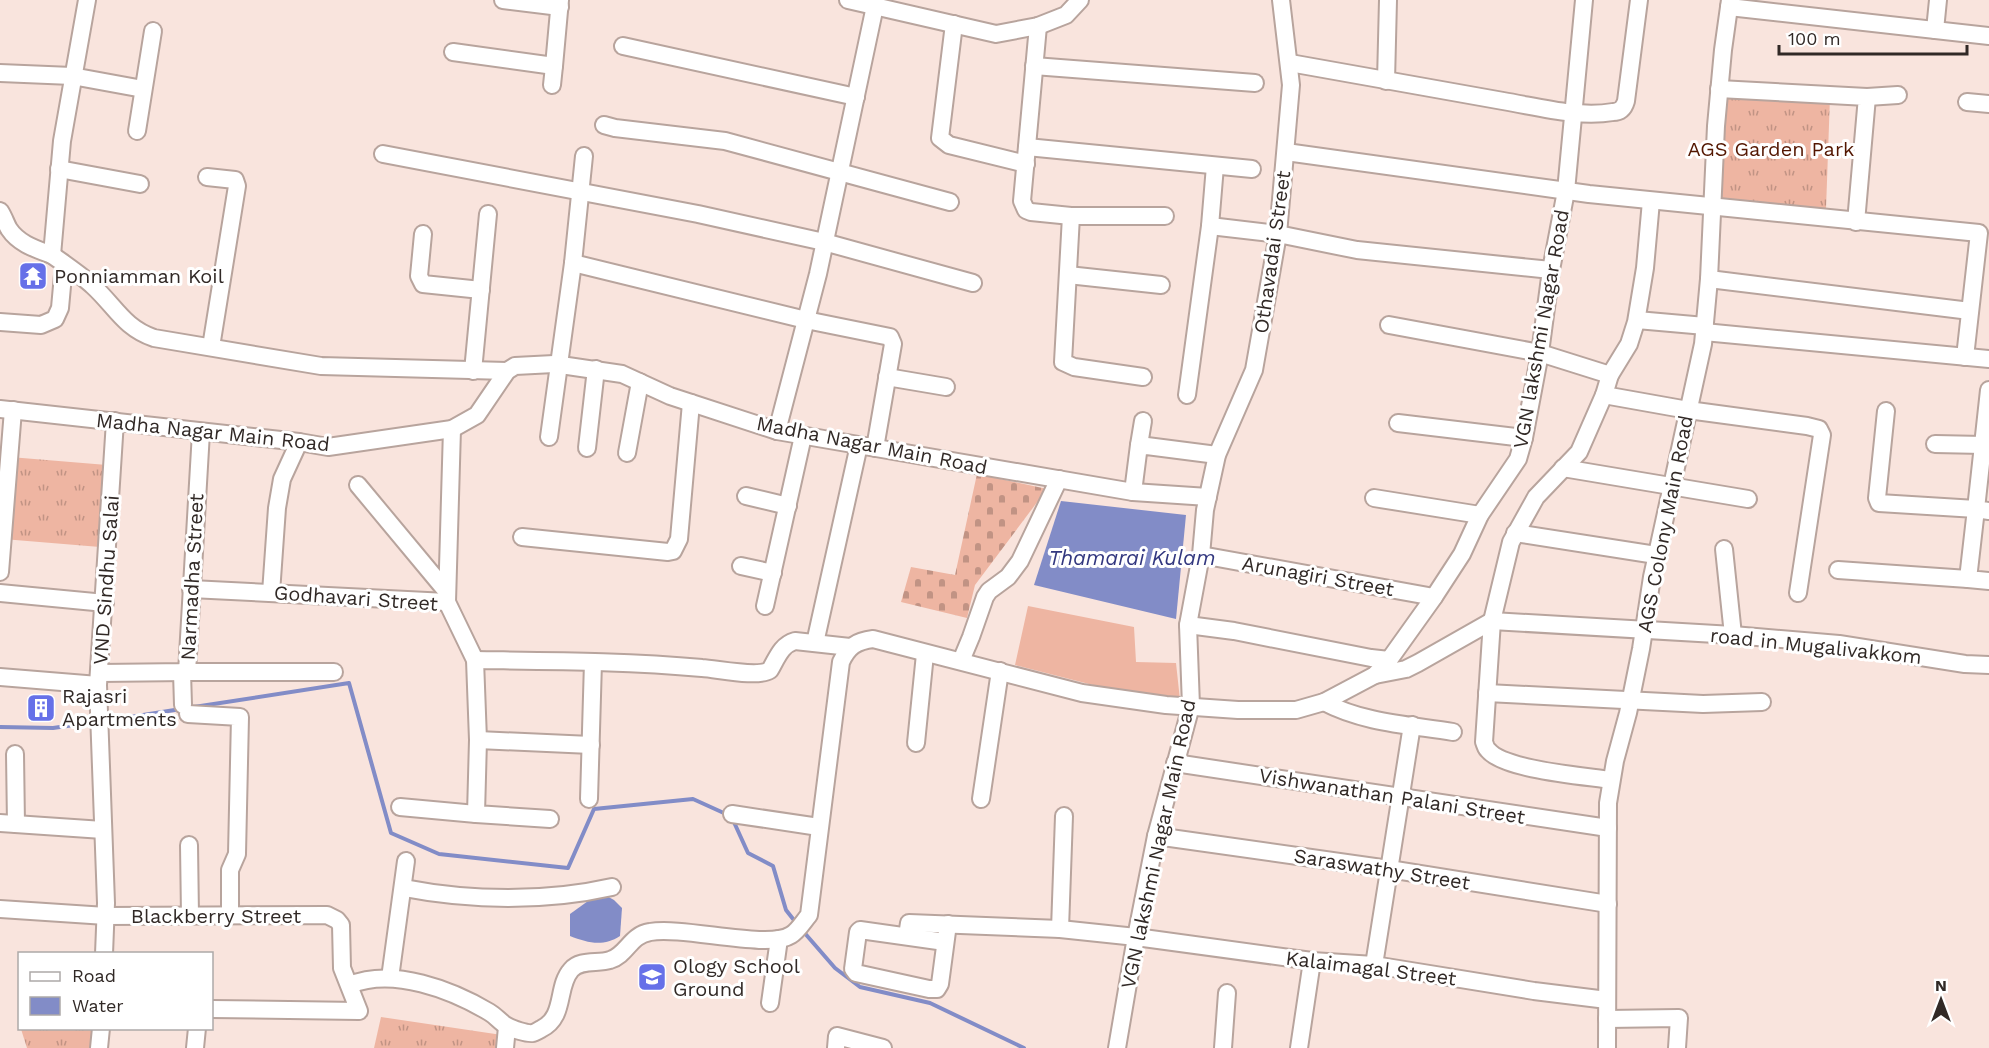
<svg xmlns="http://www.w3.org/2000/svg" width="1989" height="1048" font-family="'Work Sans',sans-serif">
  <defs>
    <pattern id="grass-tufts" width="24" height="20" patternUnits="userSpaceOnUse" patternTransform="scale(1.5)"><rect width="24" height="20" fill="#eeb5a2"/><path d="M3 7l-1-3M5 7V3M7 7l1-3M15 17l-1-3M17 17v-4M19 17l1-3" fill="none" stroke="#c19384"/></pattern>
    <pattern id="cemetery-stones" width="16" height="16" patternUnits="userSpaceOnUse" patternTransform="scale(1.5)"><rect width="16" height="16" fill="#eeb5a2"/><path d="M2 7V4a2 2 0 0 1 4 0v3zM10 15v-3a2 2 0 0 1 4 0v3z" fill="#c19384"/></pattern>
  </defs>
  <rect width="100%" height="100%" fill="#f9e4dd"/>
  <g fill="url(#grass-tufts)">
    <polygon points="1720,89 1830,97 1826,209 1713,206"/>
    <polygon points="10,457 107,465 100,547 3,539"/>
    <polygon points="381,1017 502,1035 500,1048 374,1048"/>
    <polygon points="21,1029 95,1029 93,1048 27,1048"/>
  </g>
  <polygon fill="url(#cemetery-stones)" points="977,474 1047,489 975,585 967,618 901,602 911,567 955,575"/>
  <polygon fill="#eeb5a2" points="1028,606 1134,627 1136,662 1176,663 1180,700 1132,695 1015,665"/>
  <g fill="#828cc7">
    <polygon points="1061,501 1186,515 1176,619 1034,585"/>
    <path d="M 605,895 L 614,900 L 622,908 L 620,936 C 603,947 588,943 570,936 L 570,914 L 595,896 Z"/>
  </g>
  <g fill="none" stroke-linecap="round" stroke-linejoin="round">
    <g stroke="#828cc7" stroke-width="4">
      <polyline points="194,707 349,683 391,833 439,854 568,868 594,809 693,799 726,814"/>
      <polyline points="105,721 181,709"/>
      <polyline points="0,727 53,728 95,722"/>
      <polyline points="733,820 748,853 773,866 786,910 797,924"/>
      <polyline points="802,930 835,968 860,987 930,1003 1024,1048"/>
    </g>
    <g stroke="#b8a49d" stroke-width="20">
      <g id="minor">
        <polyline points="503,0 560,7"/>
        <polyline points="848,0 996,34 1038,26 1066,15 1080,0"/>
        <polyline points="1729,7 1989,36"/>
        <polyline points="954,24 940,138 949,145 1026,164"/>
        <polyline points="1038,26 1022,201 1026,210 1031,212 1071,216 1165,216"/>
        <polyline points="1935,30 1938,0"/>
        <polyline points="623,46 856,97"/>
        <polyline points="453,52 554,66 552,85"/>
        <path d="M 1290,63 C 1361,76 1432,89 1503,101 C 1539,107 1578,118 1613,112 C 1620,112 1624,108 1626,101 L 1639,0"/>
        <polyline points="554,66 560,0"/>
        <polyline points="1034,66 1255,83"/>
        <polyline points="0,73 72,76 143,89"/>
        <polyline points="1386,81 1388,0"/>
        <polyline points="1719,89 1867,97 1856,222"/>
        <polyline points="1867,97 1898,95"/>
        <polyline points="1967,102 1989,104"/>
        <polyline points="604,125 615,128 725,141 950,202"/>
        <polyline points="137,131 153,31"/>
        <polyline points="1027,147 1252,169"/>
        <polyline points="1286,152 1589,194 1979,233 1965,357"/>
        <polyline points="383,154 698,214 824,242 973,283"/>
        <polyline points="59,169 140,184"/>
        <polyline points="207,177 235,180 237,186 211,347"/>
        <path d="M 0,211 C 4,217 6,224 9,229 C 19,244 36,249 52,255 L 62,141 L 87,0"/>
        <polyline points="1071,216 1063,362 1074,367 1143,377"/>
        <polyline points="1210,226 1278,234 1357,250 1551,270"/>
        <polyline points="423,234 419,276 423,284 481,290"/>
        <path d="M 52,255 C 66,265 81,275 93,286 C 115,306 124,328 154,338 L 321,366 L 507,371"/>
        <polyline points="573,263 806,320 890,337 893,344 875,448"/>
        <polyline points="1068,275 1161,285"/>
        <polyline points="1709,279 1970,311"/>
        <polyline points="1637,320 1705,326"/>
        <polyline points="0,322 41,325 55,319 60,308 64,264"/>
        <polyline points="1389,325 1540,353 1610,375 1604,395 1688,410 1807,426 1819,429 1822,435 1798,593"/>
        <polyline points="1704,332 1989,359"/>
        <polyline points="473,371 488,214"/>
        <polyline points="1610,375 1629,344 1636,322 1645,268 1651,201"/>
        <polyline points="887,377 946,387"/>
        <polyline points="1989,390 1976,509 1989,511"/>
        <polyline points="1187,395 1210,226 1215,166"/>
        <path d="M 1604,395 L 1579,452 L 1536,497 L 1511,542 L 1492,621 L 1484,742 C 1485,744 1486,749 1488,750 C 1504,770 1585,776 1611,780"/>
        <polyline points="0,409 299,442 328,447 452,429 477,415 507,371 515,366 554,364 622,374 670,396 777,431 1133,492 1208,497"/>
        <polyline points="1886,411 1877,498 1879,503 1976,509 1968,579 1989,581"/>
        <polyline points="1398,423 1524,438"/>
        <polyline points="452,429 447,602 475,660 478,740 476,814 550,819"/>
        <polyline points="777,431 818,274 875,6"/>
        <polyline points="549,437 573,263 584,156"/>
        <polyline points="1935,444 1983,445"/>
        <polyline points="1139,445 1143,421"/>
        <polyline points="587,448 596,369"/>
        <polyline points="627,453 640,382"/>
        <polyline points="1563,468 1748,499"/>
        <polyline points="358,485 447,592"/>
        <polyline points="1133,492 1139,445 1217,455"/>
        <polyline points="746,496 788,506"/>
        <polyline points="1374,498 1480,515"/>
        <polyline points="1515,533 1656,555"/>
        <polyline points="522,537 668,552 673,551 679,539 691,403"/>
        <polyline points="1724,549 1733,635"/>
        <polyline points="1201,555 1434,597"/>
        <polyline points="741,566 773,573"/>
        <polyline points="1838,570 1968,579"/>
        <polyline points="0,572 13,410"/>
        <polyline points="191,589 447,602"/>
        <polyline points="0,593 105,603"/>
        <polyline points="271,593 277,508 282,479 299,442"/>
        <polyline points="765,606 803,436"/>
        <polyline points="1188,625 1234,631 1371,658 1389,660"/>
        <polyline points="815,643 859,445"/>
        <path d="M 475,660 C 551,661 627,661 702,668 C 718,669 758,678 770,670 C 777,658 781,645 795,641 L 850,647"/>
        <polyline points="961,661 971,637 985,597 989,591 1008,577 1020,561 1059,479"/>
        <polyline points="182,672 183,705"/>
        <polyline points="187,672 334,672"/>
        <polyline points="100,673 187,672 201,432"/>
        <polyline points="1375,675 1406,669 1418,663 1492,621 1733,635 1839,644 1965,664 1989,665"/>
        <polyline points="0,677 98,685"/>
        <polyline points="1487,693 1703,704 1762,702"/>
        <path d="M 1324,702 C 1363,723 1410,725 1453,732"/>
        <polyline points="188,714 240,717 237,854 230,870 230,915"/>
        <polyline points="478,740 591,745"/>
        <polyline points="916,743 925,654"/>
        <polyline points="15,754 16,824"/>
        <polyline points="1175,763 1608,828"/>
        <polyline points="589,799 593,662"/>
        <polyline points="981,799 1000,671"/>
        <polyline points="400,807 476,814"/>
        <polyline points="732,814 819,827"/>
        <polyline points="0,823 103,830"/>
        <polyline points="1156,836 1389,869 1608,904"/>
        <polyline points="189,845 190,916"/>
        <path d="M 404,888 C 471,901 546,902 612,887"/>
        <polyline points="0,909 106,916 327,915 337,920 341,925 342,968 359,1011 212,1009"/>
        <polyline points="1060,929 1064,816"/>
        <polyline points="907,936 909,923 1060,929 1136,937 1312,961 1374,965 1534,991 1607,1000"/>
        <polyline points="945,942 860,930 858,932 853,969 856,973 929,989 937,989 940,984 948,924"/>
        <polyline points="104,954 106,903 98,685 115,421"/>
        <polyline points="1374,965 1412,725"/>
        <polyline points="390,978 406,861"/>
        <path d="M 350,985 C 393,967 452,990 489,1012 C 496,1016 500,1022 507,1026 C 512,1029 527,1034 533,1033 C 534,1033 541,1029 541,1029 C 566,1017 556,987 571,970 C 580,959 598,964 610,960 C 627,955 630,935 650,932 C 684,926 768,950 791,935 C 798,931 803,922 809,915 L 841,662 C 848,647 856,641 873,639 L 1082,693 L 1166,705 L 1238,710 L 1296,710 L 1324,702 L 1375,675 L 1389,660 L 1434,597 L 1462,554 L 1480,515 L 1518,459 L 1524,438 L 1540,353 L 1551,270 L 1566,191 L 1584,0"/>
        <polyline points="770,1003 779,939"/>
        <polyline points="1607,1019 1679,1018 1677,1048"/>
        <polyline points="99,1048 101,1028"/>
        <polyline points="195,1048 197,1028"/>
        <polyline points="505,1048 507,1027"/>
        <polyline points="836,1048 837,1036 883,1048"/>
        <polyline points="1117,1048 1136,937 1156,836 1191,706 1188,625 1201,555 1205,510 1217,455 1254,370 1278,234 1291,85 1281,0"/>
        <polyline points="1223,1048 1227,993"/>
        <polyline points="1299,1048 1312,961"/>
        <polyline points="1607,1048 1608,803 1615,761 1628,713 1641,649 1652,577 1703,344 1709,279 1716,126 1723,50 1730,0"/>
      </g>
    </g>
    <use href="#minor" stroke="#fff" stroke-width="16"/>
  </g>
  <defs>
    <g id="temple-square" transform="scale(1.5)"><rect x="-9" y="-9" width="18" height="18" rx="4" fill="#6670e8" stroke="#fff"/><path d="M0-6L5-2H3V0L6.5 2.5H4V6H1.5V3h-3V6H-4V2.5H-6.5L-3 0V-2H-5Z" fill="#fff"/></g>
    <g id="building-square" transform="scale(1.5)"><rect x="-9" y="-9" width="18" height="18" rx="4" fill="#6670e8" stroke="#fff"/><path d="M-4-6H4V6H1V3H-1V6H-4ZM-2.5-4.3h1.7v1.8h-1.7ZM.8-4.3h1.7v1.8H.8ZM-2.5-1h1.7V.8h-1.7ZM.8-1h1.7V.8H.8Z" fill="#fff"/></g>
    <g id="school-square" transform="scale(1.5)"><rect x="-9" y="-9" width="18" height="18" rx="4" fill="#6670e8" stroke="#fff"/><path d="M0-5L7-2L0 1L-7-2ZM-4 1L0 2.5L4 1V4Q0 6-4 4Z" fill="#fff"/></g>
  </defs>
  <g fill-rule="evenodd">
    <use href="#temple-square" x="33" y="276"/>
    <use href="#building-square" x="41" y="708"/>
    <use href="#school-square" x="652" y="977"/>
  </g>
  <g text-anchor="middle" stroke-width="6" stroke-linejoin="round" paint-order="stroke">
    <g font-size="20" fill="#531600" stroke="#fff">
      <text x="1771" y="156">AGS Garden Park</text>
    </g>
    <g font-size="20" fill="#312926" stroke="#fff">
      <text transform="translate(1272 252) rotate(-82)" y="7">Othavadai Street</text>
      <text transform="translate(1541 329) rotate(-80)" y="7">VGN lakshmi Nagar Road</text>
      <text transform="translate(213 432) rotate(6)" y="7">Madha Nagar Main Road</text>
      <text transform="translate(872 445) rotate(11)" y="7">Madha Nagar Main Road</text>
      <text transform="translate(1665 524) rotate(-79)" y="7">AGS Colony Main Road</text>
      <text transform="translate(1318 576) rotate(10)" y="7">Arunagiri Street</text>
      <text transform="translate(192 577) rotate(-87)" y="7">Narmadha Street</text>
      <text transform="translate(106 580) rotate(-86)" y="7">VND Sindhu Salai</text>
      <text transform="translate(356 598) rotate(4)" y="7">Godhavari Street</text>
      <text transform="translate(1816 646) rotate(6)" y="7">road in Mugalivakkom</text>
      <text transform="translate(1392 796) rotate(9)" y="7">Vishwanathan Palani Street</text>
      <text transform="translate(1158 844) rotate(-78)" y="7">VGN lakshmi Nagar Main Road</text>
      <text transform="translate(1382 869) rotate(9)" y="7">Saraswathy Street</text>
      <text x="216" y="923">Blackberry Street</text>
      <text transform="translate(1371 968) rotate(7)" y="7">Kalaimagal Street</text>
    </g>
    <g font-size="20" fill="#312926" stroke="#fff" text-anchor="start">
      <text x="54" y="283">Ponniamman Koil</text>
      <text x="62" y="703">Rajasri<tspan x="62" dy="23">Apartments</tspan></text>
      <text x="673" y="973">Ology School<tspan x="673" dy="23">Ground</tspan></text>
    </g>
    <g font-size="21" font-style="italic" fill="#32377f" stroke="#fff">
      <text x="1132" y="565">Thamarai Kulam</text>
    </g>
  </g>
  <rect x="18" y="952" width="195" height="78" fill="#ffffff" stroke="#ada9a8" stroke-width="1.5"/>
  <rect x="30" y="972" width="30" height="9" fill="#ffffff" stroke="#ada9a8" stroke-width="1.5"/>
  <text x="72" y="982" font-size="18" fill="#312926">Road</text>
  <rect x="30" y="997" width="30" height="18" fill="#828cc7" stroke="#ada9a8" stroke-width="1.5"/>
  <text x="72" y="1012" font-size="18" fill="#312926">Water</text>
  <g transform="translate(1941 1000)" stroke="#ffffff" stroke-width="4.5" paint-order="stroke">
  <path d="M0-4.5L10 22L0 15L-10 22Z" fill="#312926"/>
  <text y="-9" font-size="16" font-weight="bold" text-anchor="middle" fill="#312926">N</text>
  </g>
  <path d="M1779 45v9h188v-9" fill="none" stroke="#312926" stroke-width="3"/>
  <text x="1788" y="45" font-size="18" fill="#312926" stroke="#ffffff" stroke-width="4.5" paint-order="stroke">100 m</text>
</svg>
